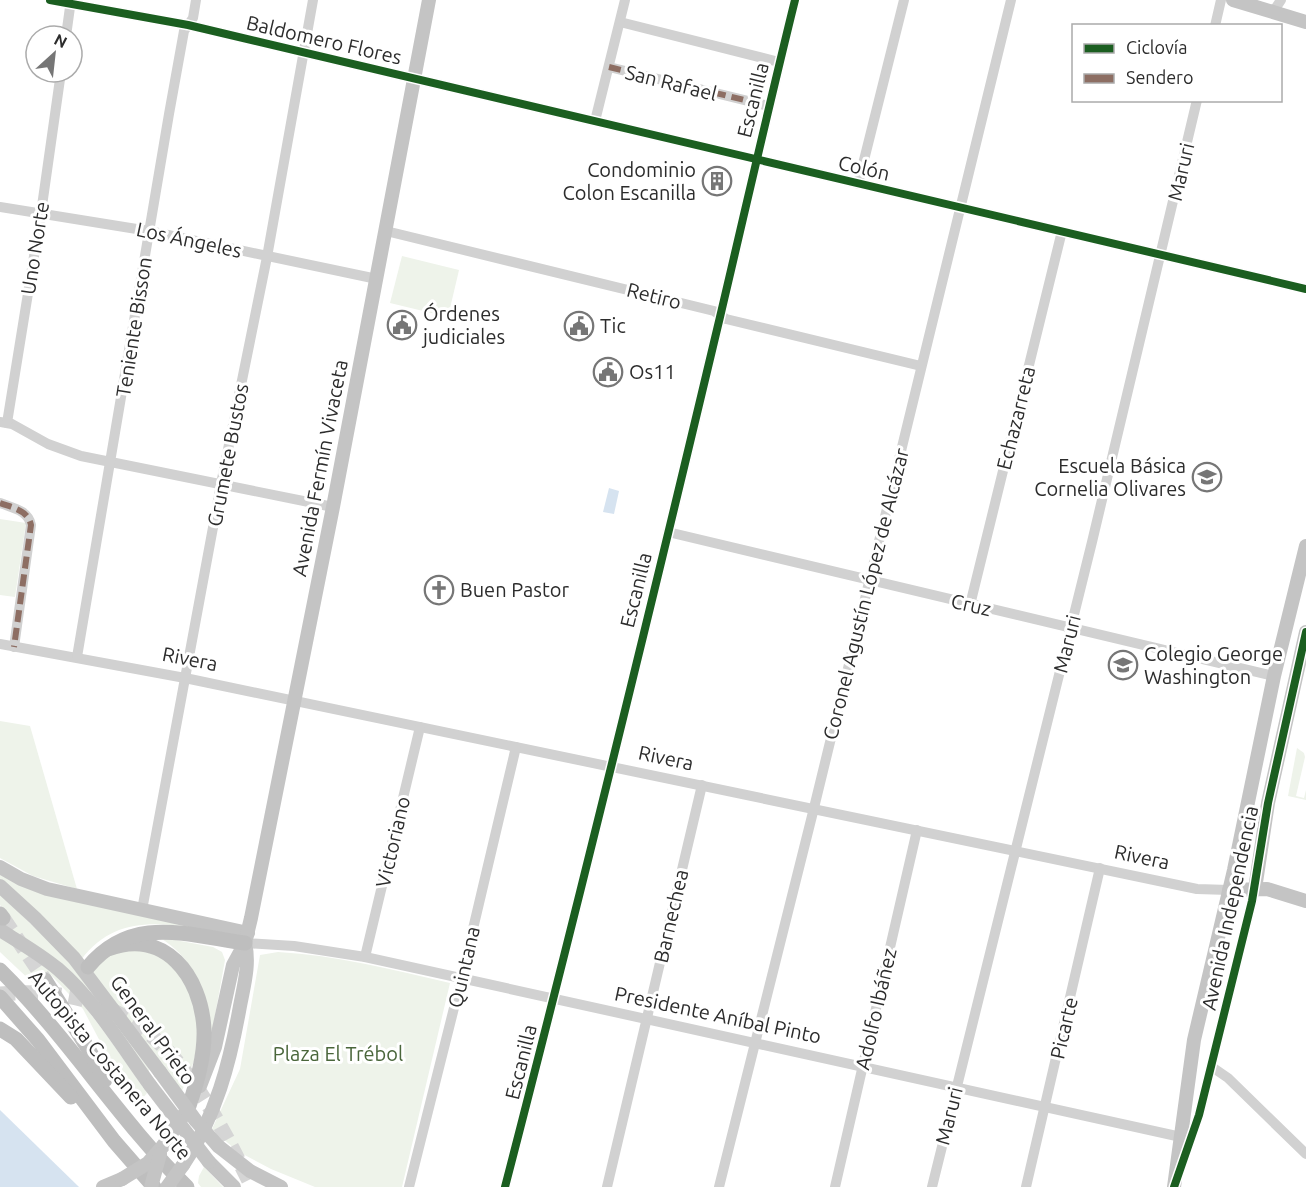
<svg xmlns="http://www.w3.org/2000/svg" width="1306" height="1187" font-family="Ubuntu,sans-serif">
  <rect width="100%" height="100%" fill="#fff"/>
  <g fill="#eef3ea">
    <polygon points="402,256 459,270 448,317 390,303"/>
    <polygon points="0,519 26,523 15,597 0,595"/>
    <polygon points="0,721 30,726 77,889 33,876 0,858"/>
    <polygon points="1297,748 1304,753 1305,757 1296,796 1304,798 1306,790 1306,800 1288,796"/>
    <path d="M 0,870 L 232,935 C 177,926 120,907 81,960 L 38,914 L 0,879 Z"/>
    <polygon points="0,894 65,957 149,1069 149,1073 84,987 0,924 9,915 0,905"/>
    <path d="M 0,937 C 18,949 38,960 54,974 C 90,1007 117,1051 146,1091 L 147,1093 L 142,1099 L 132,1102 L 83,1009 L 51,975 L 47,977 L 35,973 L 40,982 L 35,985 L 0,952 Z"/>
    <path d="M 159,937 L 213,947 L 222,952 L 225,960 L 211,1038 C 203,993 201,964 159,937 Z"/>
    <polygon points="123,947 167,957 191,992 199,1034 194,1061 182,1091 89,971 97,961"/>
    <path d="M 278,952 C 336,955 393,970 450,983 L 402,1187 L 315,1187 L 271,1169 L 237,1151 L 212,1129 L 240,1069 L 260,955 Z"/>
    <polygon points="204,1167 223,1187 201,1187 198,1183 199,1176"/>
  </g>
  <g fill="#d6e3f0">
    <polygon points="609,488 619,491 614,514 603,512"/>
    <polygon points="0,1110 79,1187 0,1187"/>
  </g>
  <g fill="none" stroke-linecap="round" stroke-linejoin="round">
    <g stroke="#d5d5d5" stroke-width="15" stroke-dasharray="15 8" stroke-linecap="butt">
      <polyline points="3,918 45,980"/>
      <path d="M 0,994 C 146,981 195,1073 252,1187"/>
    </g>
    <g stroke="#d1d1d1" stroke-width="10">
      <polyline points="50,0 188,25 1306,289"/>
      <polyline points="1273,12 1281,0"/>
      <polyline points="620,22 779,62"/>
      <polyline points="1215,26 1221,0"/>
      <polyline points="66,36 71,0"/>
      <polyline points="609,67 769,106"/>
      <polyline points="595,121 625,0"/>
      <polyline points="858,184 904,0"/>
      <polyline points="0,207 149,231 377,279"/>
      <polyline points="386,231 714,311 726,319 921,366"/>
      <polyline points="0,422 12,424 48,444 81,456 333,507"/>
      <polyline points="7,423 41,213 61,72"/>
      <path d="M 0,503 C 13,508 28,510 31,525 L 14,647"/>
      <polyline points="668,532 1274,676"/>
      <polyline points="970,605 1062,231"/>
      <polyline points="0,644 185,678 1197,889 1229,890"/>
      <polyline points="77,657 169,114 184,31 193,18 196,0"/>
      <polyline points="142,910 222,479 267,257 313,0"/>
      <polyline points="245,943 294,946 365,957 1181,1137"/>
      <polyline points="365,957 420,727"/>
      <polyline points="1212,1067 1228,1078 1306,1154"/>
      <polyline points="1179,1171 1199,1115 1255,889"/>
      <polyline points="409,1187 459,988 516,747"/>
      <path d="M 505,1187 C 580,898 651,607 720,317 C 745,211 769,105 795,0"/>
      <polyline points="607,1187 702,785"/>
      <polyline points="719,1187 812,816 1011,0"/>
      <polyline points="835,1187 917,830"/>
      <polyline points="932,1187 1092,542 1197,100"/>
      <polyline points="1026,1187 1100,868"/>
    </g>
    <g stroke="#c4c4c4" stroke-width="14">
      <polyline points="1233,0 1306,22"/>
      <polyline points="0,867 21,879 47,889 248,933"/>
      <polyline points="0,886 35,918 74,958 160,1072"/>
      <polyline points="1255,889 1268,803 1306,632"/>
      <polyline points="1229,890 1267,889 1306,901"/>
      <path d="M 0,930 C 19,942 40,954 58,969 C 95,1001 121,1045 150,1085"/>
      <polyline points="200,1086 215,1047 233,965 245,943 251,918 333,507 429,0"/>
      <polyline points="163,1146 185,1113"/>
      <polyline points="218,1146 250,1171 281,1187"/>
      <polyline points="209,1162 234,1187"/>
      <path d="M 183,1165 C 216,1117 230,1062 240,1006 C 244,985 250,964 245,943"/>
      <polyline points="103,1187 122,1179"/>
      <polyline points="1174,1187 1194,1040 1234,870 1274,676 1306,546"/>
    </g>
    <g stroke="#bebebe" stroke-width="15">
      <polyline points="0,914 3,918"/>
      <path d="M 108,949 C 165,928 201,976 204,1029 C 205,1055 197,1082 189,1106"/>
      <path d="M 88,967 C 132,914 187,935 245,943"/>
      <path d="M 0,970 C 68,1037 119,1120 187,1187"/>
      <polyline points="45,980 89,1050 105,1080"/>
      <polyline points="0,997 38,1040 114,1141 154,1187"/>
      <polyline points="0,1029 16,1039 71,1097"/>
    </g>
    <g stroke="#c4c4c4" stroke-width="14">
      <polyline points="160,1072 196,1121 218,1146"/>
      <polyline points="150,1085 209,1162"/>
      <polyline points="122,1179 148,1163 163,1146"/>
      <polyline points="151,1187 160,1154"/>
      <polyline points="167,1187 183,1165"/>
    </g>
    <g stroke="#8d6e63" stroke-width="6" stroke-dasharray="12 6" stroke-linecap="butt">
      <polyline points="609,67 769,106"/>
      <path d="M 0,503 C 13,508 28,510 31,525 L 14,647"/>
    </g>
    <g stroke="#fff" stroke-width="11">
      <g id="cycleway">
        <polyline points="50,0 188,25 1306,289"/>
        <path d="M 505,1187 C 580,898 651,607 720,317 C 745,211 769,105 795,0"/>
        <polyline points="1174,1187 1199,1115 1252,901 1268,803 1306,632"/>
      </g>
    </g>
    <use href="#cycleway" stroke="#1b5e20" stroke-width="8"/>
  </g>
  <defs>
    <g id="building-ring" transform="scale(1.5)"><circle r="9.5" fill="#fff" stroke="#767676" stroke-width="1.5"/><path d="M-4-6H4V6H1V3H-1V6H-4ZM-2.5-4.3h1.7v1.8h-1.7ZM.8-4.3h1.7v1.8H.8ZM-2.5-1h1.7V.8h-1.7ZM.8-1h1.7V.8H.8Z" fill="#767676"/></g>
    <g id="civic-ring" transform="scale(1.5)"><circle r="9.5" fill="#fff" stroke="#767676" stroke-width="1.5"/><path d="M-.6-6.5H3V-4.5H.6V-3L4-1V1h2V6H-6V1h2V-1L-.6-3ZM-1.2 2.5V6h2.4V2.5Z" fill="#767676"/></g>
    <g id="school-ring" transform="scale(1.5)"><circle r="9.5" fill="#fff" stroke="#767676" stroke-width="1.5"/><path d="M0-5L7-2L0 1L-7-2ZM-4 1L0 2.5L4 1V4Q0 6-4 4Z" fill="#767676"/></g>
    <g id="church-ring" transform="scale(1.5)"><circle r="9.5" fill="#fff" stroke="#767676" stroke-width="1.5"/><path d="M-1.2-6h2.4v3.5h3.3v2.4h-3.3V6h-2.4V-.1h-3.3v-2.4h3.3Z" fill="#767676"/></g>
  </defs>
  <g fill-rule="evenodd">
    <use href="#building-ring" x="717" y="181"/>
    <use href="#civic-ring" x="402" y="325"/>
    <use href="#civic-ring" x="579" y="326"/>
    <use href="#civic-ring" x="608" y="372"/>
    <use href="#school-ring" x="1207" y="477"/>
    <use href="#church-ring" x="439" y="590"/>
    <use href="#school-ring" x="1123" y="665"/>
  </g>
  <g text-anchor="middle" stroke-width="6" stroke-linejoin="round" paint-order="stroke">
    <g font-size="20" fill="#2c2c2c" stroke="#fff">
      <text transform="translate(324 40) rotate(13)" y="7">Baldomero Flores</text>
      <text transform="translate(671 83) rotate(14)" y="7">San Rafael</text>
      <text transform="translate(753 100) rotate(-76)" y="7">Escanilla</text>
      <text transform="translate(864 168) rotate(13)" y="7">Colón</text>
      <text transform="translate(1181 172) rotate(-77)" y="7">Maruri</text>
      <text transform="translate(189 240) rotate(12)" y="7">Los Ángeles</text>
      <text transform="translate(35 248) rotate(-81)" y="7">Uno Norte</text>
      <text transform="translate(654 296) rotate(14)" y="7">Retiro</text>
      <text transform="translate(134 327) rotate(-81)" y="7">Teniente Bisson</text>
      <text transform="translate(1016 418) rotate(-76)" y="7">Echazarreta</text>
      <text transform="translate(228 455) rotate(-79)" y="7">Grumete Bustos</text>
      <text transform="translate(320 468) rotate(-79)" y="7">Avenida Fermín Vivaceta</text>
      <text transform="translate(636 590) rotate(-76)" y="7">Escanilla</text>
      <text transform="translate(866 594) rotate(-76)" y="7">Coronel Agustín López de Alcázar</text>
      <text transform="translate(971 605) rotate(13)" y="7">Cruz</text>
      <text transform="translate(1067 644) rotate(-76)" y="7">Maruri</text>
      <text transform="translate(190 659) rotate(11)" y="7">Rivera</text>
      <text transform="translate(666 758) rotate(12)" y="7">Rivera</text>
      <text transform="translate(393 842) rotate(-77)" y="7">Victoriano</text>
      <text transform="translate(1142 857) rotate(12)" y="7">Rivera</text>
      <text transform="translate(1230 908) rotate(-78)" y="7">Avenida Independencia</text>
      <text transform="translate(671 916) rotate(-77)" y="7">Barnechea</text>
      <text transform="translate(464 967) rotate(-77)" y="7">Quintana</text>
      <text transform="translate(876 1009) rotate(-77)" y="7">Adolfo Ibáñez</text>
      <text transform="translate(718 1015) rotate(12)" y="7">Presidente Aníbal Pinto</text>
      <text transform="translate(1064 1028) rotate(-77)" y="7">Picarte</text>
      <text transform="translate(153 1030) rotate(54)" y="7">General Prieto</text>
      <text transform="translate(521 1062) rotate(-76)" y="7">Escanilla</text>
      <text transform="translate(110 1065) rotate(50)" y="7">Autopista Costanera Norte</text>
      <text transform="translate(949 1116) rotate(-76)" y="7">Maruri</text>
    </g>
    <g font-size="20" fill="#2c2c2c" stroke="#fff" text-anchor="start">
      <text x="696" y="177" text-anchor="end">Condominio<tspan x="696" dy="23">Colon Escanilla</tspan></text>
      <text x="423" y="321">Órdenes<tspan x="423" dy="23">judiciales</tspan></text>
      <text x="600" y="333">Tic</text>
      <text x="629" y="379">Os11</text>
      <text x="1186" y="473" text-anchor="end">Escuela Básica<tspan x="1186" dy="23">Cornelia Olivares</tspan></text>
      <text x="460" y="597">Buen Pastor</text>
      <text x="1144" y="661">Colegio George<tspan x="1144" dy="23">Washington</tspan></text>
    </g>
    <g font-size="20" fill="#4a663b" stroke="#fff">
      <text x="338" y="1061">Plaza El Trébol</text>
    </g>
  </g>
  <rect x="1072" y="24" width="210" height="78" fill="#ffffff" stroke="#ababab" stroke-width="1.5"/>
  <rect x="1084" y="44" width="30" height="9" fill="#1b5e20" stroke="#ababab" stroke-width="1.5"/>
  <text x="1126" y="54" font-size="18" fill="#2c2c2c">Ciclovía</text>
  <rect x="1084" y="74" width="30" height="9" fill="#8d6e63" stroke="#ababab" stroke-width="1.5"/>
  <text x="1126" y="84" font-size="18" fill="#2c2c2c">Sendero</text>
  <g transform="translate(54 54) rotate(27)"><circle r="28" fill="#ffffff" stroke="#ababab" stroke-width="1.5"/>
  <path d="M0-4.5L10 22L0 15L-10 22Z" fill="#767676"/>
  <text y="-9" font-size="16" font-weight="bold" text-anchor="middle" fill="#2c2c2c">N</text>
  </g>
</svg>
